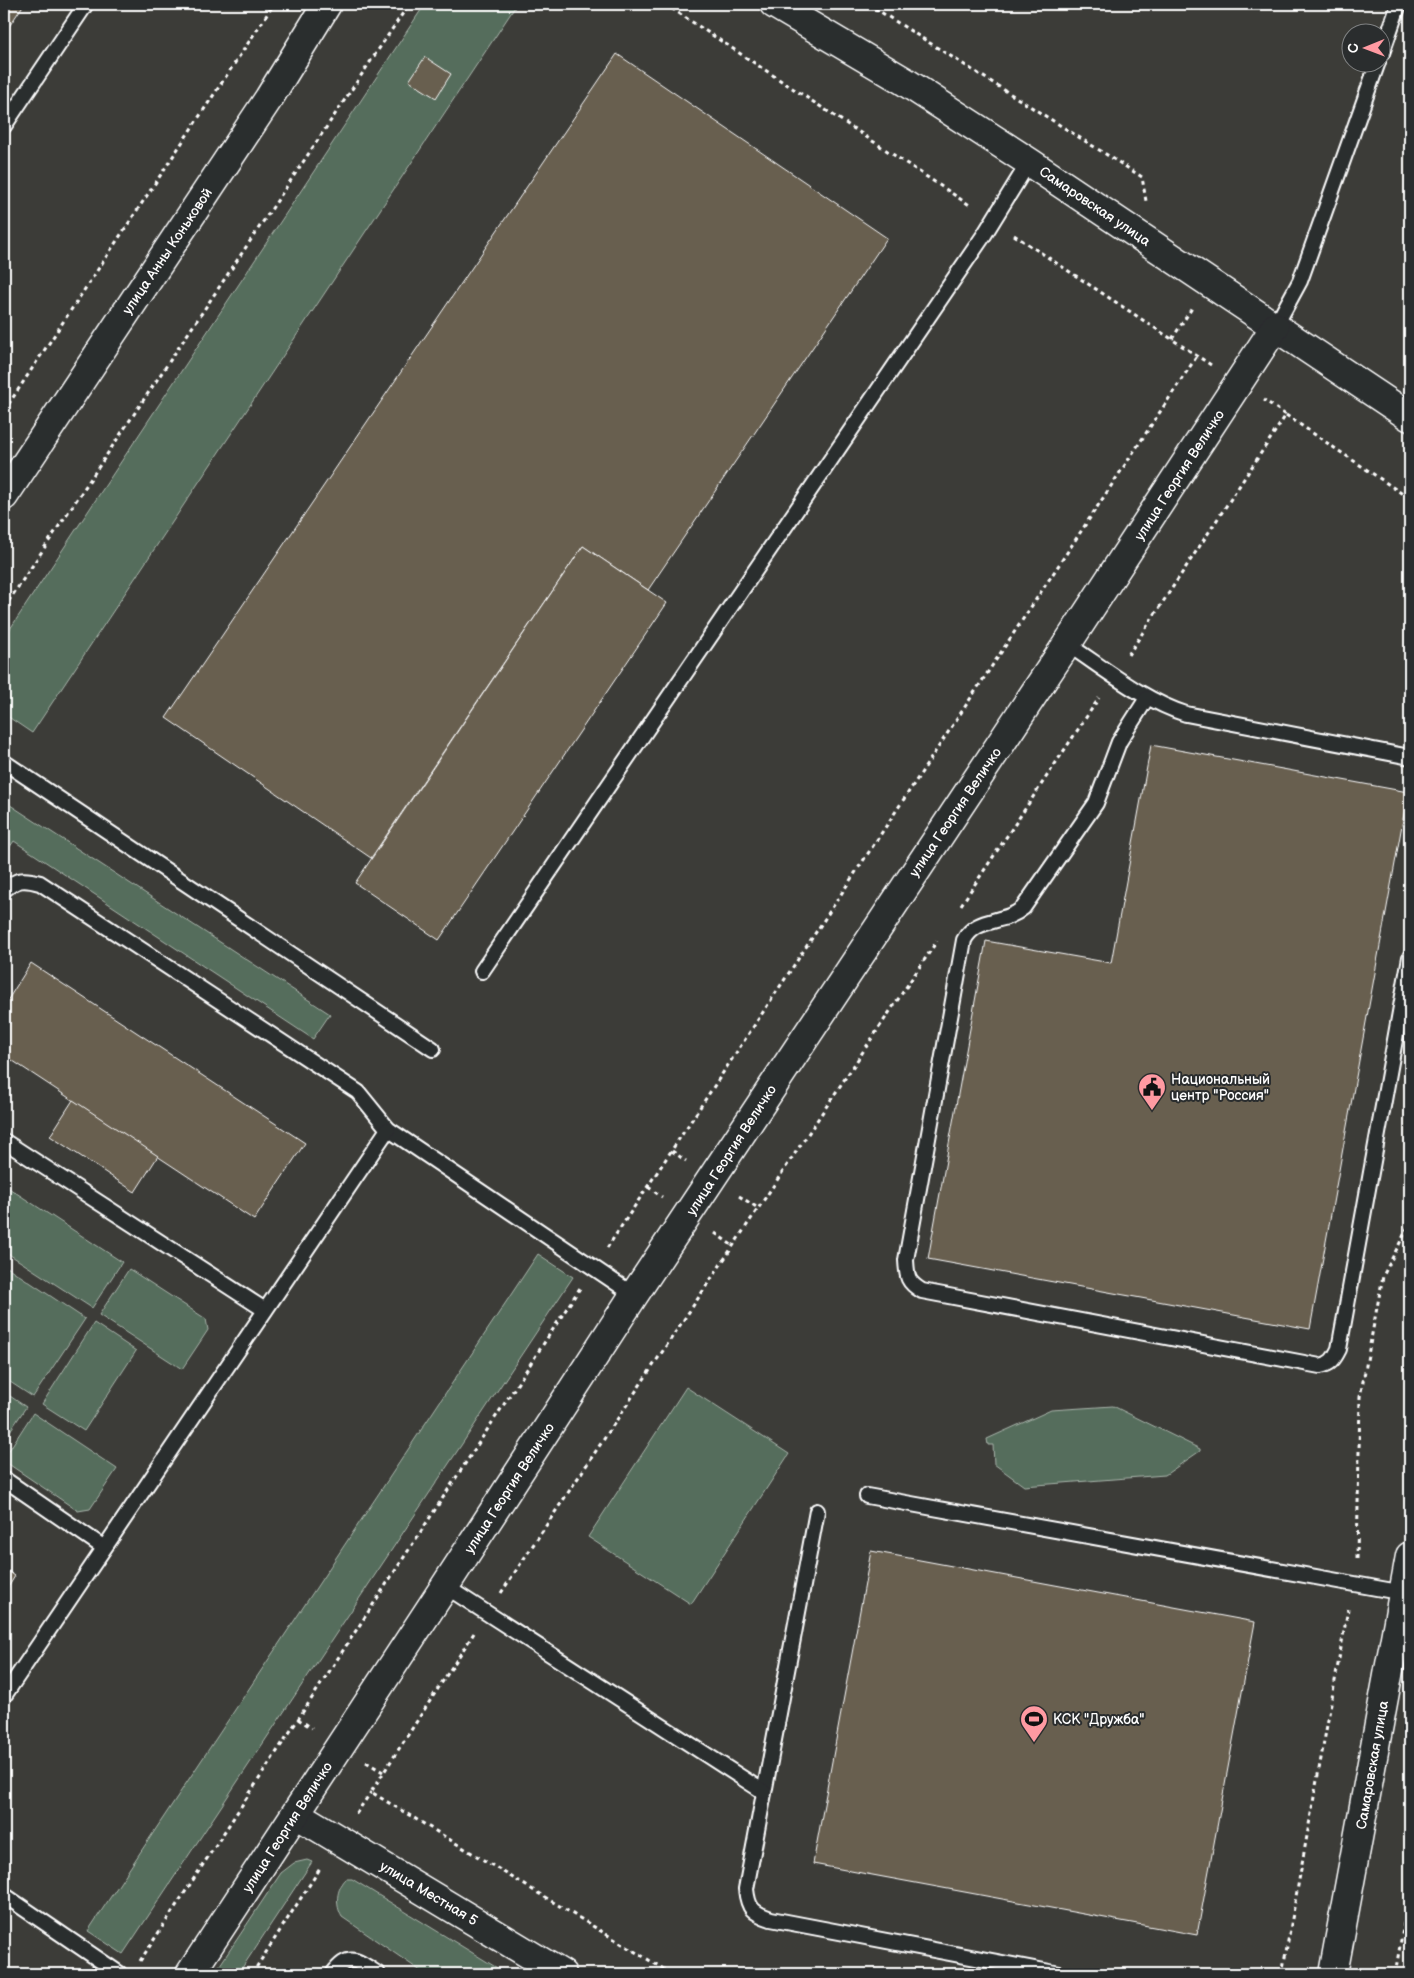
<svg xmlns="http://www.w3.org/2000/svg" width="1414" height="1978" font-family="'Balsamiq Sans',sans-serif">
  <rect width="100%" height="100%" fill="#3c3c38"/>
  <filter id="ink" filterUnits="userSpaceOnUse"><feTurbulence type="fractalNoise" baseFrequency=".02" numOctaves="2"/><feDisplacementMap in="SourceGraphic" scale="10" xChannelSelector="R" yChannelSelector="G"/><feConvolveMatrix kernelMatrix="1 2 1 2 8 2 1 2 1" color-interpolation-filters="sRGB"/></filter>
  <g filter="url(#ink)">
    <g fill="#556d5b" stroke="#aab6ad">
      <polygon points="425,4 517,4 32,733 4,714 4,638"/>
      <polygon points="4,801 330,1014 313,1039 14,841 4,855"/>
      <polygon points="4,1185 122,1262 92,1308 4,1251"/>
      <polygon points="538,1254 573,1277 123,1954 88,1931"/>
      <polygon points="4,1265 85,1319 33,1397 4,1378"/>
      <polygon points="129,1269 206,1319 208,1330 182,1369 99,1315"/>
      <polygon points="94,1323 136,1351 84,1431 42,1404"/>
      <polygon points="686,1387 789,1454 691,1604 588,1537"/>
      <polygon points="4,1392 26,1407 4,1440"/>
      <polygon points="1113,1406 1200,1449 1200,1451 1165,1475 1024,1486 994,1464 993,1445 988,1445 987,1439 1051,1410"/>
      <polygon points="33,1413 117,1469 90,1509 78,1511 4,1461 4,1458"/>
      <polygon points="307,1860 312,1862 238,1974 214,1974 281,1873 294,1863"/>
      <path d="M 346,1879 L 352,1879 L 507,1974 L 425,1974 L 342,1917 C 335,1905 336,1889 346,1879 Z"/>
    </g>
    <g fill="#675e4f" stroke="#fff">
      <polygon points="4,4 24,4 4,34"/>
      <polygon points="617,54 887,238 648,590 583,546 371,858 166,718"/>
      <polygon points="425,57 451,74 436,98 409,81"/>
      <polygon points="583,546 667,603 439,940 355,883"/>
      <polygon points="1151,745 1408,792 1310,1329 928,1259 986,941 1111,963"/>
      <polygon points="31,963 305,1143 254,1220 4,1055 4,1006"/>
      <polygon points="73,1100 158,1156 135,1192 50,1136"/>
      <polygon points="871,1551 1255,1622 1197,1935 813,1864"/>
      <polygon points="4,1568 15,1576 4,1594"/>
    </g>
    <g fill="none" stroke-linecap="round" stroke-linejoin="round">
      <g stroke="#fff" stroke-width="18">
        <g id="service">
          <polyline points="1382,53 1399,4"/>
          <polyline points="4,126 86,4"/>
          <polyline points="1275,327 1300,281 1378,62"/>
          <path d="M 1067,644 C 1105,669 1144,701 1186,714 L 1410,757"/>
          <path d="M 1147,698 L 1119,742 L 1096,803 L 1023,908 C 1003,925 977,916 964,940 L 906,1260 C 907,1277 907,1282 922,1291 L 1320,1366 C 1331,1364 1334,1359 1339,1349 L 1410,957"/>
          <polyline points="4,762 433,1049"/>
          <path d="M 4,890 C 17,879 23,878 40,883 L 358,1092 L 388,1129 L 634,1295"/>
          <polyline points="482,971 984,235 1029,162"/>
          <polyline points="4,1141 265,1310"/>
          <polyline points="4,1479 103,1547"/>
          <polyline points="867,1496 1404,1593"/>
          <path d="M 817,1511 L 746,1889 C 748,1909 753,1913 771,1919 L 1060,1974"/>
          <polyline points="445,1586 764,1792"/>
          <polyline points="4,1696 388,1129"/>
          <polyline points="4,1895 120,1974"/>
          <path d="M 333,1974 C 349,1951 359,1962 378,1974"/>
        </g>
      </g>
      <g stroke="#fff" stroke-width="31">
        <g id="minor">
          <polyline points="774,4 904,81 1029,162 1410,417"/>
          <polyline points="4,496 269,98 327,4"/>
          <polyline points="296,1814 562,1974"/>
          <polyline points="190,1974 445,1586 634,1295 1067,644 1275,327"/>
          <polyline points="1333,1974 1410,1556"/>
        </g>
      </g>
      <g stroke="#fff" stroke-width="3" stroke-dasharray="4 4" stroke-linecap="butt">
        <polyline points="665,4 971,206"/>
        <polyline points="868,4 1142,177 1146,201"/>
        <polyline points="1014,235 1211,365"/>
        <polyline points="1172,339 1192,308"/>
        <polyline points="4,411 274,4"/>
        <polyline points="1286,415 1410,499"/>
        <polyline points="4,608 409,4"/>
        <polyline points="1128,655 1286,415 1264,400"/>
        <polyline points="961,905 1099,698"/>
        <polyline points="672,1151 686,1161"/>
        <polyline points="648,1187 662,1197"/>
        <polyline points="739,1196 758,1208"/>
        <polyline points="715,1233 733,1246"/>
        <polyline points="607,1248 1197,356"/>
        <polyline points="1357,1559 1360,1397 1383,1276 1410,1223"/>
        <polyline points="501,1593 937,941"/>
        <polyline points="474,1633 371,1792 672,1974"/>
        <polyline points="298,1719 312,1728"/>
        <polyline points="366,1762 383,1772"/>
        <polyline points="356,1814 371,1792"/>
        <polyline points="140,1961 580,1288"/>
        <polyline points="252,1974 321,1867"/>
        <polyline points="1282,1974 1348,1609"/>
        <polyline points="1395,1974 1410,1889"/>
      </g>
      <use href="#service" stroke="#2a2d2e" stroke-width="14"/>
      <use href="#minor" stroke="#2a2d2e" stroke-width="28"/>
    </g>
  </g>
  <defs>
    <g id="civic-pin" transform="scale(1.4375)"><path d="M0 17L-7.5 6A9.5 9.5 0 1 1 7.5 6Z" fill="#ff9aa2" stroke="#2a2d2e"/><path d="M-.6-6.5H3V-4.5H.6V-3L4-1V1h2V6H-6V1h2V-1L-.6-3ZM-1.2 2.5V6h2.4V2.5Z" fill="#111"/></g>
    <g id="stadium-pin" transform="scale(1.4375)"><path d="M0 17L-7.5 6A9.5 9.5 0 1 1 7.5 6Z" fill="#ff9aa2" stroke="#2a2d2e"/><path d="M0-5a6.5 5 0 1 0 0 10a6.5 5 0 1 0 0-10ZM-3.5-1.8h7v3.6h-7Z" fill="#111"/></g>
  </defs>
  <g fill-rule="evenodd">
    <use href="#civic-pin" x="1152" y="1087"/>
    <use href="#stadium-pin" x="1034" y="1719"/>
  </g>
  <g text-anchor="middle" stroke-width="4" stroke-linejoin="round" paint-order="stroke">
    <g font-size="14" fill="#fff" stroke="#2a2d2e">
      <text transform="translate(1095 206) rotate(34)" y="5">Самаровская улица</text>
      <text transform="translate(167 251) rotate(-56)" y="5">улица Анны Коньковой</text>
      <text transform="translate(1179 475) rotate(-57)" y="5">улица Георгия Величко</text>
      <text transform="translate(955 812) rotate(-56)" y="5">улица Георгия Величко</text>
      <text transform="translate(731 1150) rotate(-57)" y="5">улица Георгия Величко</text>
      <text transform="translate(509 1488) rotate(-57)" y="5">улица Георгия Величко</text>
      <text transform="translate(1372 1765) rotate(-80)" y="5">Самаровская улица</text>
      <text transform="translate(287 1827) rotate(-57)" y="5">улица Георгия Величко</text>
      <text transform="translate(429 1893) rotate(31)" y="5">улица Местная 5</text>
    </g>
    <g font-size="14" fill="#fff" stroke="#2a2d2e" text-anchor="start">
      <text x="1171" y="1084">Национальный<tspan x="1171" dy="16">центр "Россия"</tspan></text>
      <text x="1053" y="1724">КСК "Дружба"</text>
    </g>
  </g>
  <rect width="1414" height="1978" fill="none" stroke="#2a2d2e" stroke-width="20"/>
  <rect x="10" y="10" width="1394" height="1958" fill="none" stroke="#fff" stroke-width="2" filter="url(#ink)"/>
  <g transform="translate(1366 48) rotate(269)"><circle r="24" fill="#2a2d2e" stroke="#7f8182"/>
  <path d="M0-4L9 19L0 12L-9 19Z" fill="#ff9aa2"/>
  <text y="-8" font-size="14" font-weight="bold" text-anchor="middle" fill="#ffffff">С</text>
  </g>
</svg>
